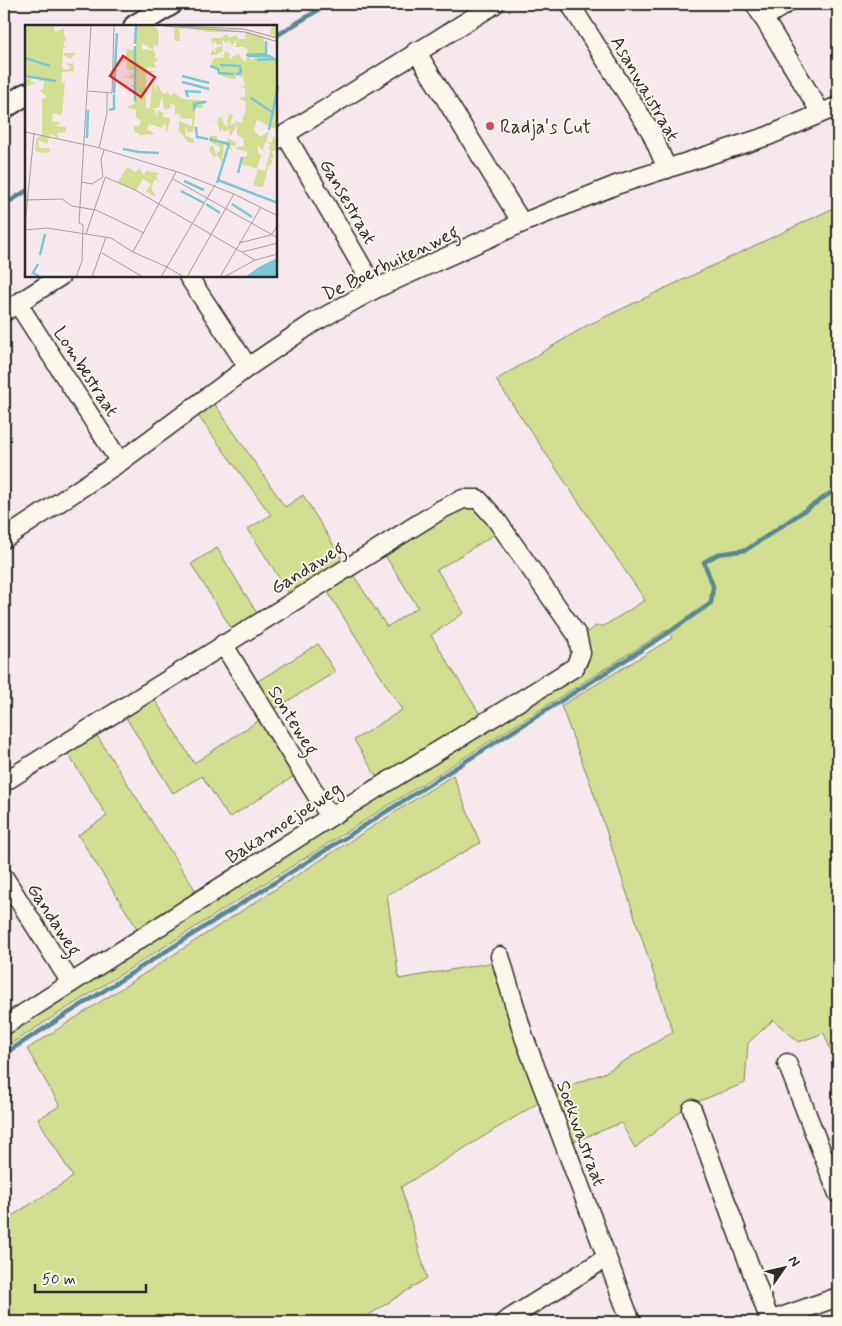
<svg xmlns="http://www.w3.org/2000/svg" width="842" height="1326" font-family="Mynerve,sans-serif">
  <rect width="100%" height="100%" fill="#f6e8ed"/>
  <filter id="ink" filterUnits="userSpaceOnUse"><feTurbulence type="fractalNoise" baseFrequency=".02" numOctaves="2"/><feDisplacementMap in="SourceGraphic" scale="10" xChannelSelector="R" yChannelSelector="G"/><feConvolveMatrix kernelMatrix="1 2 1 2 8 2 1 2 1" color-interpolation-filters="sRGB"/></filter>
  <g filter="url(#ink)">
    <g fill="#d2df92" stroke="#7e855e">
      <polygon points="838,206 838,1069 824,1033 799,1042 773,1020 748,1043 745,1083 687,1106 635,1148 621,1123 568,1144 549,1093 604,1073 673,1032 591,785 561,706 672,638 668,629 4,1048 4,1030 482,729 588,665 585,659 583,635 596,626 604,626 645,600 496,380 586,326"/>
      <polygon points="212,400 285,507 303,495 344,562 290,595 248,529 271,515 196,413"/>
      <polygon points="458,504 479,506 500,531 437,570 464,613 431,635 481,716 380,782 354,740 402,710 324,586 350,570 387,627 418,607 382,551"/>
      <polygon points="217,548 258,615 233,631 191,564"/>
      <polygon points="318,644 335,672 270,712 253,684"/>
      <polygon points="152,695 194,763 261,719 296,775 229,818 202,776 173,793 123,713"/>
      <polygon points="94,731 199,896 140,933 78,835 107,816 65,749"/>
      <polygon points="453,775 480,843 387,895 399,979 495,962 543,1100 401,1187 427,1278 358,1322 4,1322 4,1221 73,1177 38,1119 60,1106 27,1049"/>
    </g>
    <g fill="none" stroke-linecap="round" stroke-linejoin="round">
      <g stroke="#598991" stroke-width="4.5">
        <polyline points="276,36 328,4"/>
        <polyline points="4,205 26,191"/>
        <polyline points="4,1054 668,633 711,603 713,586 704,562 718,554 746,550 838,488"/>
      </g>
      <g stroke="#2b2b2b" stroke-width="21">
        <g id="minor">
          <polyline points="570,4 651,132 667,169"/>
          <polyline points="755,4 821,113"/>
          <polyline points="763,18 786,4"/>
          <polyline points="416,51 522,223"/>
          <polyline points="285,134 375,289"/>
          <polyline points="276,140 495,4"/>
          <polyline points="188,276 248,367"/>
          <polyline points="18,304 120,462"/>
          <polyline points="4,312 61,276"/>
          <polyline points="4,539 120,462 248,367 313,323 375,289 522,223 616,185 768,136 838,106"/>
          <polyline points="223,644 330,817"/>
          <polyline points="4,782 442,509 463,499 478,499 495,518 577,635 581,653 575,667 330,817 4,1026"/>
          <polyline points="4,877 71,983"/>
          <polyline points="500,956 524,1037 631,1322"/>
          <polyline points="787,1063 838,1194"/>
          <polyline points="692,1109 770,1321"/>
          <polyline points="504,1322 606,1258"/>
          <polyline points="767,1322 838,1297"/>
        </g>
      </g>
      <g stroke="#2b2b2b" stroke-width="25">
        <g id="tertiary">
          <polyline points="135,26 171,4"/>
          <polyline points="4,108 26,94"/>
        </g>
      </g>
      <use href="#minor" stroke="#fbf7ec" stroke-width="18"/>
      <use href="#tertiary" stroke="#fbf7ec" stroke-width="21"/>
    </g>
  </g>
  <circle fill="#d1495b" stroke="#fbf7ec" stroke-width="2" cx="490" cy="126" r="5"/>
  <g text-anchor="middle" stroke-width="4" stroke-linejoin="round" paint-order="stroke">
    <g font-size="19" fill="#2b2b2b" stroke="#fbf7ec">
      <text transform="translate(646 88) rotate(60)" y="7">Asanwaistraat</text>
      <text transform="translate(349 201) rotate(60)" y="7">Gansestraat</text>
      <text transform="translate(390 262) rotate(-26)" y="7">De Boerbuitenweg</text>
      <text transform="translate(87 371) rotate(57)" y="7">Lombestraat</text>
      <text transform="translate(307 567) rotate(-32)" y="7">Gandaweg</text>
      <text transform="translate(294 720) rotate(58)" y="7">Sonteweg</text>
      <text transform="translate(283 822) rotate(-33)" y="7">Bakamoejoeweg</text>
      <text transform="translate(55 919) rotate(57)" y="7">Gandaweg</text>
      <text transform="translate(582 1133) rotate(70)" y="7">Soekwastraat</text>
    </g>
    <g font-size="19" fill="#2b2b2b" stroke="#fbf7ec" text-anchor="start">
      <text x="500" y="133">Radja's Cut</text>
    </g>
  </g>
  <g transform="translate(25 25)">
    <rect width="252" height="252" fill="#f6e8ed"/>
    <path d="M 0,1 L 29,1 L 30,7 L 39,3 L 39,11 L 41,12 L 38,21 L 43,22 L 38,23 L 38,28 L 51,28 L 45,34 L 38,29 L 37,43 L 41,45 L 46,43 L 41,38 L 47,39 L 48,35 L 49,46 L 37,47 L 37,56 L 40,57 L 34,57 L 40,58 L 37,90 L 28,88 L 27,96 L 36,98 L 29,101 L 41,102 L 41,107 L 32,108 L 33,113 L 25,109 L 22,119 L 13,115 L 14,123 L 25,123 L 24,127 L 18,128 L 10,126 L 11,114 L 17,110 L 17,74 L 22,72 L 13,64 L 18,65 L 19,55 L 14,57 L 14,54 L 6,53 L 6,57 L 11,58 L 0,62 L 1,54 L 4,54 L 0,52 ZM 111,1 L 129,1 L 134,6 L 133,22 L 129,19 L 128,25 L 117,18 L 117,24 L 130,26 L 130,33 L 133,34 L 129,38 L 131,43 L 122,42 L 122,46 L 132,46 L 121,49 L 121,84 L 125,82 L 127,61 L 130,60 L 131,67 L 132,59 L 138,69 L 143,67 L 145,71 L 149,68 L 158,74 L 184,76 L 177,79 L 178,83 L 171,83 L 168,107 L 162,107 L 162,101 L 160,105 L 161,111 L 169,114 L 169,118 L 163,117 L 154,106 L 154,96 L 167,101 L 167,94 L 156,93 L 155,88 L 153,92 L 153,87 L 150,91 L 150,80 L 145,79 L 145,83 L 139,85 L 137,71 L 134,83 L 126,83 L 130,84 L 129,91 L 131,86 L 132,94 L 133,85 L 138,88 L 138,92 L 145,93 L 146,90 L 142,108 L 140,98 L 137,103 L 124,99 L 121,107 L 122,104 L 130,109 L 115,110 L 109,106 L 109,101 L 114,101 L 116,96 L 111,93 L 111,85 L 101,82 L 109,79 L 109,62 L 104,60 L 109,60 L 110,54 L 98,52 L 106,51 L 105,47 L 110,50 L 109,45 L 102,45 L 101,31 L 102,24 L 111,26 ZM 139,1 L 184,6 L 148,1 L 219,4 L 235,9 L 236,6 L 236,9 L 248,12 L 249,9 L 245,10 L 247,1 L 252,1 L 252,14 L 219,5 L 186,6 L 220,6 L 252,16 L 252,17 L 238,13 L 241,29 L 221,30 L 223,25 L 219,22 L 208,22 L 211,21 L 211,15 L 207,21 L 204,15 L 203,22 L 203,15 L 201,18 L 197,15 L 198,26 L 190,30 L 186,30 L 187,24 L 191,28 L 190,23 L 197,21 L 195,18 L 193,21 L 189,15 L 188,22 L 186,13 L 196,13 L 200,10 L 204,10 L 203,13 L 211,10 L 214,14 L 220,14 L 221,7 L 184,7 L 154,3 L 155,16 L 152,16 L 149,14 L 150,3 ZM 200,26 L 206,29 L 204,34 L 213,29 L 220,37 L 222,31 L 226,35 L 234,31 L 244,31 L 252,36 L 252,105 L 232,95 L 229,105 L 235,112 L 244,106 L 241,116 L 247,118 L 248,111 L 252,115 L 252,121 L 249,120 L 252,125 L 247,126 L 249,133 L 245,133 L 248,137 L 244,138 L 247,139 L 243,142 L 238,162 L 228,161 L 233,144 L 217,139 L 216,132 L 222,131 L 222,127 L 211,124 L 213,121 L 218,122 L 219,118 L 218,113 L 212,110 L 212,101 L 205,111 L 204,104 L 199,107 L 197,103 L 195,107 L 192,97 L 185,97 L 193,96 L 194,91 L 197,95 L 198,88 L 198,97 L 202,103 L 204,85 L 204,93 L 206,88 L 208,91 L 204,101 L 208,98 L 212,100 L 209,95 L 216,98 L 220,87 L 221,77 L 213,73 L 220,72 L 220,63 L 214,61 L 220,61 L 218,50 L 217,53 L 212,50 L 210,54 L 204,53 L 195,50 L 194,43 L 185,42 L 189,33 L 198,33 ZM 240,117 L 246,119 L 243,124 L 246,124 L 240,146 L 232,144 L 236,129 L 233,129 L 233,121 L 238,126 ZM 185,111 L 192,111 L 192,116 L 201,118 L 203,113 L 211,118 L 211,121 L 205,120 L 208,127 L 199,119 L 197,138 L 192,130 L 189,132 L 184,126 L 185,121 L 188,121 L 191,129 L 195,125 L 194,121 L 185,117 ZM 102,142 L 111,147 L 114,143 L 119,150 L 121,146 L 134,148 L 131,152 L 136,157 L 130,154 L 126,162 L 131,173 L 121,166 L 126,159 L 118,154 L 111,166 L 93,157 Z" fill="#d2df92" fill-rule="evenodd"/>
    <path d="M 252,233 L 252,252 L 220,252 L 234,242 Z" fill="#78c7d5"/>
    <path fill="none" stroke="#78c7d5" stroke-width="2.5" d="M 110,19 L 111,1M 91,24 L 92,8M 221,30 L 241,29 L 241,16M 223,31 L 244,31 L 253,36M 0,33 L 25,41M 232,35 L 248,34M 195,40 L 215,41 L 216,48 L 211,49M 185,41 L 193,44 L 194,48 L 209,49M 0,51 L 31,56M 157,51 L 184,58M 157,57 L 184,64M 89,68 L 91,24M 163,72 L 161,66 L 176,67M 226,73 L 247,87M 110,76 L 110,21M 169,77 L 169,83 L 172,78 L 181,77M 84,85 L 89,84 L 89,69M 171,102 L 172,112 L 183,114M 244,105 L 253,61M 62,113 L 63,85M 184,114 L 204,119 L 192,158M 98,124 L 114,127M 114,127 L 134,128M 213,148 L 217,132M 193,155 L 253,178M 159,156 L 179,165M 156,166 L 179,178M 181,179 L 195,188M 207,179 L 227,192M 15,230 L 20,209M 13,239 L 8,248 L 14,251"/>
    <path fill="none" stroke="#a59c9f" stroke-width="1" d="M 139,1 L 220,7 L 253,17M 154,1 L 219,4 L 253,13M 63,66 L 87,68 L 89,1M 0,107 L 71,122 L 156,148 L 209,169 L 253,191M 74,123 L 82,88 L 82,68M 78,152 L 76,135 L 79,125M 80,152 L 110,165 L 230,235M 148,154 L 253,213M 56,157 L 67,159 L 78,152M 0,175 L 37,174 L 47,181 L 71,185 L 119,208M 0,201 L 9,108M 0,205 L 22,203 L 86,213 L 108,227M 61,209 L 80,153M 214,218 L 246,210 L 253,200M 217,227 L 253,218M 77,228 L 118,252M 140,241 L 159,252M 142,242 L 108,227 L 151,147M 51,252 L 57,236 L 58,200 L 54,198 L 66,1M 67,252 L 81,212M 136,252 L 190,160M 162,252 L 209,169M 195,252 L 236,182M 199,252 L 230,235 L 253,229"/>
    <path fill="#d62828" fill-opacity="0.15" stroke="#d62828" stroke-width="2.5" d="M 98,31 L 130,52 L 116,72 L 85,51 Z"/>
    <rect width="252" height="252" fill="none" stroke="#2b2b2b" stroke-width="2.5"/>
  </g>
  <rect width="842" height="1326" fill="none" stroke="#fbf7ec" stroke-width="20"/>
  <rect x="10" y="10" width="822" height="1306" fill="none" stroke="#2b2b2b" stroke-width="2" filter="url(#ink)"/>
  <g transform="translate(784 1268) rotate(56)" stroke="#fbf7ec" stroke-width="4" paint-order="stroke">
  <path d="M0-4L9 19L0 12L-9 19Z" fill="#2b2b2b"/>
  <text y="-8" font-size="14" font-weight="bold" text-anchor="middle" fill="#2b2b2b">N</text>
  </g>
  <path d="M35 1284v8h111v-8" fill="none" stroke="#2b2b2b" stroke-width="2.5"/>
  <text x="42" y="1284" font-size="15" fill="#2b2b2b" stroke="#fbf7ec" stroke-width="4" paint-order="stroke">50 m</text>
</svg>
